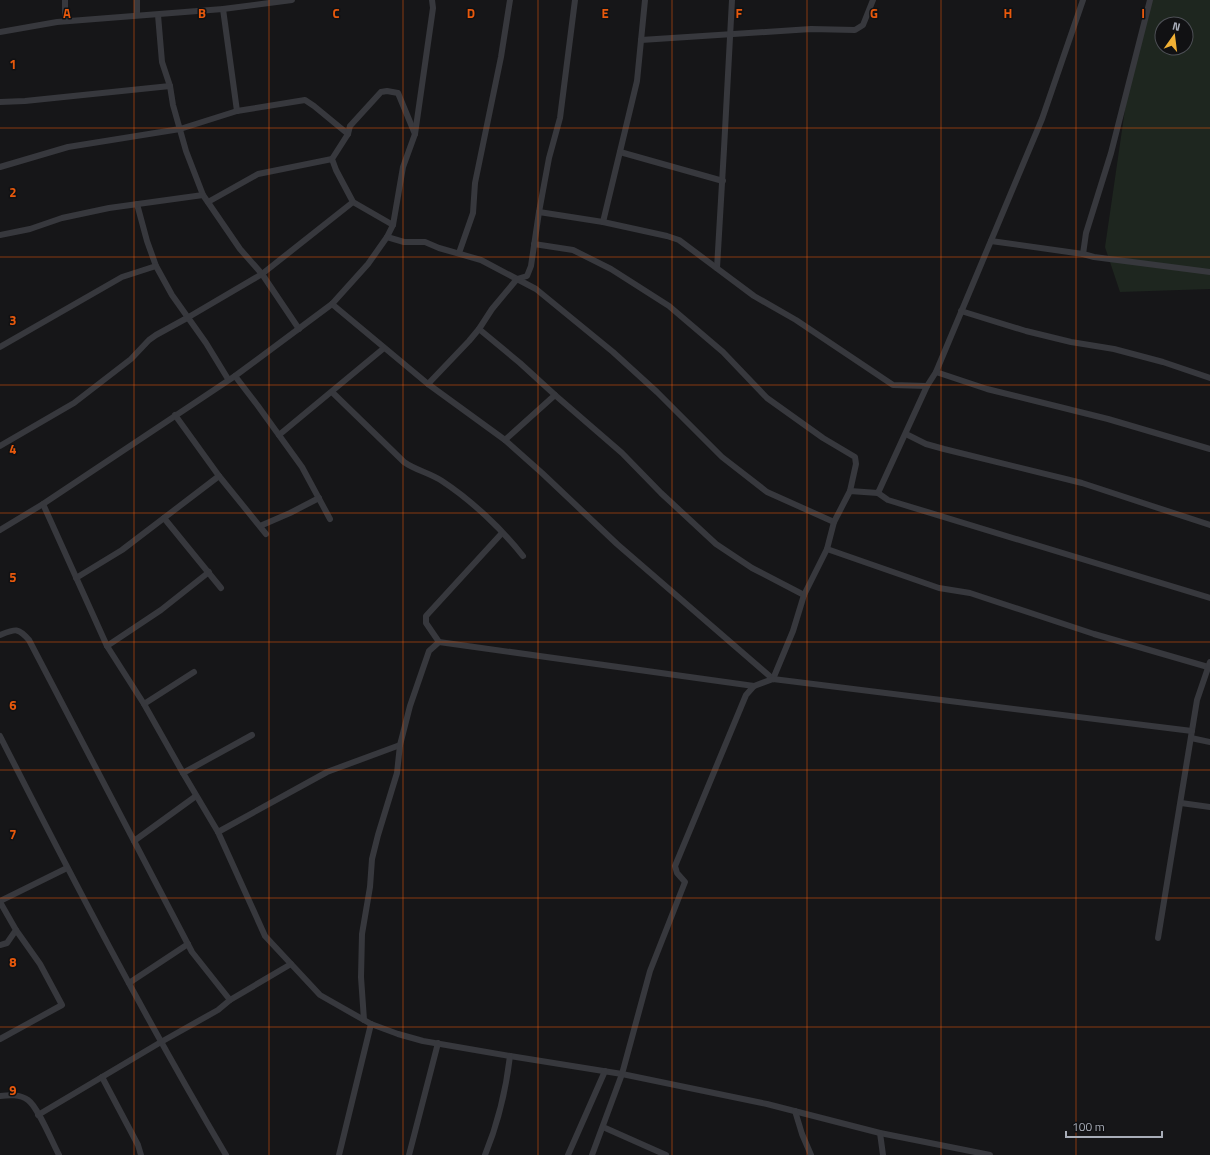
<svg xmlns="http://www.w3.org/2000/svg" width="1210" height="1155" font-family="'Titillium Web',sans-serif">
  <rect width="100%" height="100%" fill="#161618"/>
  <path fill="#1e261f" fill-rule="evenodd" d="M 1148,0 L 1210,0 L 1210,289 L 1120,292 L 1105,247 L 1130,75 ZM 1162,24 L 1186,24 L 1186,48 L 1162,48 Z"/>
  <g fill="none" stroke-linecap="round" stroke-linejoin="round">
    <g stroke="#37383d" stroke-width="6">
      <polyline points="65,0 65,21"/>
      <polyline points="137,0 137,15"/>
      <polyline points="1150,0 1111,153 1086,233 1083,254 1094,257 1210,272"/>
      <polyline points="223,9 237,111"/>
      <polyline points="158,15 162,62 170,86 173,105 186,151 203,195 240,249 262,274 299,329"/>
      <polyline points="0,32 57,22 223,9 292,0"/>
      <polyline points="641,40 811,29 855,30 863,25 873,0"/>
      <polyline points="0,102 25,101 170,86"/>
      <polyline points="620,152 723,181"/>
      <polyline points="0,167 68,147 180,129 237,111 305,100 314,106 348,134"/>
      <polyline points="208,202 258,174 332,159"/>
      <polyline points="137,204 147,241 156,266 172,295 206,343 228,379"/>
      <polyline points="539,212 549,158 560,118 575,0"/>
      <polyline points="603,222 637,81 645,0"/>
      <polyline points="393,225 353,202 336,170 332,159 348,134 350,126 381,92 387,91 398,93 415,134"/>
      <polyline points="0,235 30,229 62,218 109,208 203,195"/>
      <polyline points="387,237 404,242 425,242 439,248 481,260 536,289 613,352 657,392 722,457 767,492 834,522"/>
      <polyline points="991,241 1083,254"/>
      <polyline points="534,244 573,250 611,269 669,306 723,352 767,398 823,438 855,457 856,464 850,491"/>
      <polyline points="459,253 473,213 475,183 501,57 510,0"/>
      <polyline points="717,268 724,149 732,0"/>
      <polyline points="332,304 428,384 505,440 542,473 617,544 773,679"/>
      <polyline points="961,311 1026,331 1071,342 1114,349 1163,362 1210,378"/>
      <polyline points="479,329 520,363 555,395 622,453 661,493 716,544 752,568 804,595"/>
      <polyline points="0,347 122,277 156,266"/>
      <polyline points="936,372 987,389 1108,419 1210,449"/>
      <polyline points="235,376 258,406 302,467 330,519"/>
      <polyline points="428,384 469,341 479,329 492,309 517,279 527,276 531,266 539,212 603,222 667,236 679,240 754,296 796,320 893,385 927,386"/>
      <path d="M 332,392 L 404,462 C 415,470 430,473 442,481 C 471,500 502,529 523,556"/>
      <polyline points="175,415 219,476 266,534"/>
      <polyline points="906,434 926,444 944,449 1082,483 1210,525"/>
      <polyline points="279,435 384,348"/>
      <polyline points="505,440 555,395"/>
      <polyline points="0,446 74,403 131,359 149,340 156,335 187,318 262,274 353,202"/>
      <polyline points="878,493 888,500 1210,598"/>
      <polyline points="43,504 107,646 144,704 183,773 218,832 265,936 320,995 371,1024 398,1034 423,1041 510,1056 622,1074 767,1104 880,1133 990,1155"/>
      <polyline points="164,518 221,588"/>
      <polyline points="260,526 290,513 319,498"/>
      <polyline points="0,530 43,504 235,376 332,304 368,264 387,237 393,225 403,167 415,134 433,8 432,0"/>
      <polyline points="827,549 939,588 970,593 1094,634 1208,667"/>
      <polyline points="76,578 122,550 219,476"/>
      <path d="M 0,635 C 15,629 18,627 29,640 L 192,952 L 230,1000 L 291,964"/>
      <polyline points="439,642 754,686"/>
      <polyline points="107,646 161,610 209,572"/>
      <polyline points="773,679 793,631 804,595 827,549 834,522 850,491 878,493 927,386 936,372 1042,119 1083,0"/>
      <polyline points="144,704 194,672"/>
      <path d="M 0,736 C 72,878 145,1018 226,1155"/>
      <polyline points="1191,738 1210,742"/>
      <polyline points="183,773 252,735"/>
      <polyline points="1181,803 1210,807"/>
      <polyline points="218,832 327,772 400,745"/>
      <polyline points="134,841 196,796"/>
      <polyline points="0,901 67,868"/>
      <polyline points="0,902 16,930 7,943 0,945"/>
      <polyline points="1158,938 1197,700 1210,662"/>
      <polyline points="129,983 188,944"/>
      <polyline points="364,1020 361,977 362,934 370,887 372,859 378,835 397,773 400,745 410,706 429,651 439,642 426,623 426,616 502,533"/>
      <polyline points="0,1039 62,1005 40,964 16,930"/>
      <polyline points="102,1077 138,1145 141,1155"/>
      <path d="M 0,1096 C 9,1095 20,1094 28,1100 C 38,1107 52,1142 59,1155"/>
      <polyline points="795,1111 802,1134 811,1155"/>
      <polyline points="38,1115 161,1042 218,1010 230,1000"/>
      <polyline points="603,1127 666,1155"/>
      <polyline points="880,1133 883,1155"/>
      <polyline points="339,1155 371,1024"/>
      <polyline points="409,1155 438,1043"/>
      <path d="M 485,1155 C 498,1123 506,1090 510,1056"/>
      <polyline points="568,1155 605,1071"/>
      <polyline points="592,1155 622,1074 650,971 685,882 677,873 675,866 746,695 754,686 773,679 1192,731"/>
    </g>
  </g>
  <path fill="none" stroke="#e8590c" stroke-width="1" stroke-opacity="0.55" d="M 134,0 L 134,1155M 269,0 L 269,1155M 403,0 L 403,1155M 538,0 L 538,1155M 672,0 L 672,1155M 807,0 L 807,1155M 941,0 L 941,1155M 1076,0 L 1076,1155M 0,128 L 1210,128M 0,257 L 1210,257M 0,385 L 1210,385M 0,513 L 1210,513M 0,642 L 1210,642M 0,770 L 1210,770M 0,898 L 1210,898M 0,1027 L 1210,1027"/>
  <g font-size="13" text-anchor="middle" font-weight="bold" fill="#e8590c" stroke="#111113" stroke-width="3" stroke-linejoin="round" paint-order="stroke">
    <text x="67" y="18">A</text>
    <text x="202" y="18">B</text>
    <text x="336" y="18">C</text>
    <text x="471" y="18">D</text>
    <text x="605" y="18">E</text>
    <text x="739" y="18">F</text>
    <text x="874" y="18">G</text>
    <text x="1008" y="18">H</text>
    <text x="1143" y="18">I</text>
    <text x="13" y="69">1</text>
    <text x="13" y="197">2</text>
    <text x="13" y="325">3</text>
    <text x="13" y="454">4</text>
    <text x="13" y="582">5</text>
    <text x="13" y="710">6</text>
    <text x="13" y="839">7</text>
    <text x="13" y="967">8</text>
    <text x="13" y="1095">9</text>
  </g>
  <g transform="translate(1174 36) rotate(14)"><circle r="19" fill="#111113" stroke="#4d4f55"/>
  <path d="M0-3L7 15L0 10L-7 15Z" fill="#f2b134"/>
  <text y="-6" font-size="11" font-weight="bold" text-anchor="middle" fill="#a8adb8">N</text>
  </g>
  <path d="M1066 1131v6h96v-6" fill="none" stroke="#a8adb8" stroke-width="2"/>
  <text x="1072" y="1131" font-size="12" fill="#a8adb8" stroke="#111113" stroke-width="3" paint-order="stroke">100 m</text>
</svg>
